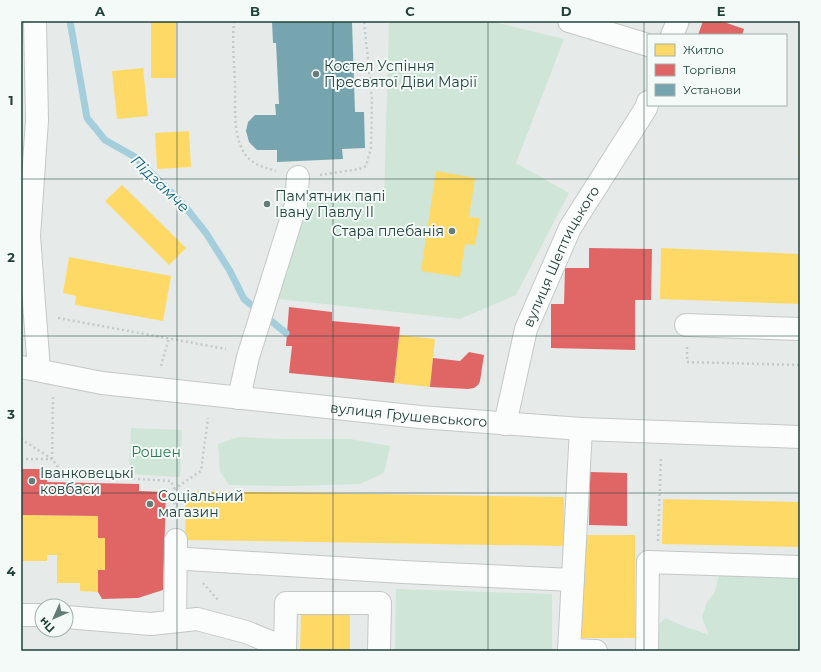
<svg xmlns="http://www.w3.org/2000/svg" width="821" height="672" font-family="Montserrat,sans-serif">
  <rect width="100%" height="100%" fill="#e6ebe9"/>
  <g fill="#cee5d7">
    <polygon points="389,21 490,21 564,39 516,163 569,193 516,295 460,319 270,298 306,203 384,199"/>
    <polygon points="131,428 182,430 180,477 129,474"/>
    <polygon points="238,437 284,439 350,439 390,446 384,473 360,484 290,486 229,485 220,472 218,444"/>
    <polygon points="773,555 800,563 800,651 643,651 643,643 665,618 683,626 709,635 702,617 707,602 715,592 720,570 756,568"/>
    <polygon points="396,589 552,594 552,651 395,651"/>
  </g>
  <g fill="#ffd966">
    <rect x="151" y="21" width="25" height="57"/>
    <polygon points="143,68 148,116 117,119 112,71"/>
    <polygon points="799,130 800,130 800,157 798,157"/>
    <polygon points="189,131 191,167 157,169 155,133"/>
    <polygon points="436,171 475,178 469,217 480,218 475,245 465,244 460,277 421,271"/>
    <polygon points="122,185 186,248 169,265 105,201"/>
    <polygon points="661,248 800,254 800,304 660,299"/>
    <polygon points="69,257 171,276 163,321 75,305 76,296 63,293"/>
    <polygon points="399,335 435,339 430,387 394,383"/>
    <polygon points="186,491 564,497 564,546 185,540"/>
    <polygon points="663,499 800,502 800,547 662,544"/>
    <polygon points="21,515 98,516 98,538 105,538 105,570 98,570 98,592 80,591 80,583 57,583 57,555 47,555 47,561 22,561 22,572 21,572"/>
    <polygon points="580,535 635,535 635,638 581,638"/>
    <polygon points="301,611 350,612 350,651 300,651"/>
  </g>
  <g fill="#e06666">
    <polygon points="703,21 721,21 744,29 742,35 698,35"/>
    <polygon points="589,248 652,249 651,300 635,300 635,350 551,348 551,304 564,304 565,268 589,268"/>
    <polygon points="289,307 332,312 332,321 400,327 394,383 289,373 292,346 286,346"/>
    <polygon points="469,352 484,355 480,381 478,385 474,388 468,389 430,387 433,358 460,361"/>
    <polygon points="21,469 46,469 47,482 139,484 139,491 166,492 163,590 138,598 102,599 98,592 98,570 105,570 105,538 98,538 98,516 21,515"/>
    <polygon points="590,472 627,473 627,526 589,525"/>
  </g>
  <polygon fill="#76a5af" points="272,21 352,21 355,112 364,112 365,148 342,149 343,159 277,162 277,150 257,150 249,142 246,131 248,122 255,115 276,115 275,104 279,104 276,43 273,43"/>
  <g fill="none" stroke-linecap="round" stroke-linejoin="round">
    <polyline stroke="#a4cedc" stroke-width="7" points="70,21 87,118 105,140 135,157 183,204 206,233 230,271 244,299 286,333"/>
    <g stroke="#c3c8c6" stroke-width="24">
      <g id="minor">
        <polyline points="35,21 37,120 29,236 39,370"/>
        <polyline points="569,21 648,45"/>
        <polyline points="672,35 678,21"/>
        <polyline points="686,325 800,329"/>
        <path id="s1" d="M 21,367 L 102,383 L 420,417 L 581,429 L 800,437"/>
        <polyline points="239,398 248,357 296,204 298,177"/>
        <path id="s2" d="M 505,424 L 526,329 L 570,228 L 646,108 L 648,102"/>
        <polyline points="187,559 403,572 573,580"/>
        <polyline points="21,615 42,615"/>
        <polyline points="66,617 151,624 197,619 246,632 285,648"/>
        <polyline points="175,621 176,540"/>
        <polyline points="569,650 596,651"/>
        <polyline points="285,651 286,603 380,603 379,651"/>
        <polyline points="569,651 581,429"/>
        <polyline points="647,651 648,562 800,567"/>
      </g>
    </g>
    <g stroke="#c2cbc9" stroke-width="2.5" stroke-dasharray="2 3" stroke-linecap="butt">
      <path d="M 234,21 C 232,42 234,62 235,82 C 236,105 232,130 243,151 C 250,164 263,167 276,171"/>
      <polyline points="320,175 359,169 366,166 371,148 372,99 364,21"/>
      <polyline points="58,318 226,349"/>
      <polyline points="687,347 687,362 800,365"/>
      <polyline points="161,366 169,338"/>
      <polyline points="53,397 52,459 63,473 104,477 171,481 174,489 175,518"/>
      <polyline points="21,439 52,459"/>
      <polyline points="21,459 52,459"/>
      <polyline points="174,489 201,471 208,418"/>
      <polyline points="658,541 661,456"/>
      <polyline points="203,583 218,600"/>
    </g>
    <use href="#minor" stroke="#fbfcfc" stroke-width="22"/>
  </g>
  <path fill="none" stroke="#21413b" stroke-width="1" stroke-opacity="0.55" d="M 177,21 L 177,651M 333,21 L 333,651M 488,21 L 488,651M 644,21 L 644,651M 21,179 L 800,179M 21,336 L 800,336M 21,493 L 800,493"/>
  <g fill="#667c78" stroke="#f4faf7" stroke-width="1.5">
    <circle cx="316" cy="74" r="4"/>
    <circle cx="267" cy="204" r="4"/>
    <circle cx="452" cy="231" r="4"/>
    <circle cx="32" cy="481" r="4"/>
    <circle cx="150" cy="504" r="4"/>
  </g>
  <g text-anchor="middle" stroke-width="4" stroke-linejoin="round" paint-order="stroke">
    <g font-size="14" fill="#21413b" stroke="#f4faf7" text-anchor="start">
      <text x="324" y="71">Костел Успіння<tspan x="324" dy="16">Пресвятої Діви Марії</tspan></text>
      <text x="275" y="201">Пам'ятник папі<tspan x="275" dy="16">Івану Павлу ІІ</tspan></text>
      <text x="444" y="236" text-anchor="end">Стара плебанія</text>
      <text x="40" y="478">Іванковецькі<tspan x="40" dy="16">ковбаси</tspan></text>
      <text x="158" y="501">Соціальний<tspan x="158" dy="16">магазин</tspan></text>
    </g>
    <g font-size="14" fill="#21413b" stroke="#f4faf7">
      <text dy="5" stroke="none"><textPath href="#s2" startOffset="178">вулиця Шептицького</textPath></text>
      <text dy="5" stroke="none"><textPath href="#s1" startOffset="391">вулиця Грушевського</textPath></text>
    </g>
    <g font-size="14" fill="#287b50" stroke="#f4faf7">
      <text x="156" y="457">Рошен</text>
    </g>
    <g font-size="15" font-style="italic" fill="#166581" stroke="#f4faf7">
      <text transform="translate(160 184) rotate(44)" y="5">Підзамче</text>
    </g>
  </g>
  <rect width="821" height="672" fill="none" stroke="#f4faf7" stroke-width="44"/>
  <rect x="647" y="34" width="140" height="72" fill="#f4faf7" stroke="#a0b0ac"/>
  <rect x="655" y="44" width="20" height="12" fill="#ffd966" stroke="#a0b0ac"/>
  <text x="683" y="54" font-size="12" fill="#21413b">Житло</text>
  <rect x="655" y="64" width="20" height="12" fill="#e06666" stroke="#a0b0ac"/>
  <text x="683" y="74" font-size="12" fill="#21413b">Торгівля</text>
  <rect x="655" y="84" width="20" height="12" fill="#76a5af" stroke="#a0b0ac"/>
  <text x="683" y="94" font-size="12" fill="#21413b">Установи</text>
  <g transform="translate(54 618) rotate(225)"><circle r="19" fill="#f4faf7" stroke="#a0b0ac"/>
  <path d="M0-3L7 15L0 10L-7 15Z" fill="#667c78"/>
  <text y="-6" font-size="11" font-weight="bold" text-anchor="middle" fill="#21413b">Пн</text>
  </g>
  <rect x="22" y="22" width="777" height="628" fill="none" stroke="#21413b" stroke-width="1.5"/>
  <g font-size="13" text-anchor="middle" font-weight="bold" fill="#21413b">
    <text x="100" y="16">A</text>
    <text x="255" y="16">B</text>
    <text x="410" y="16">C</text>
    <text x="566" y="16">D</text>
    <text x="721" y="16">E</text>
    <text x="11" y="105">1</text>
    <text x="11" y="262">2</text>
    <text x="11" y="419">3</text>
    <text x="11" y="576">4</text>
  </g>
</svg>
